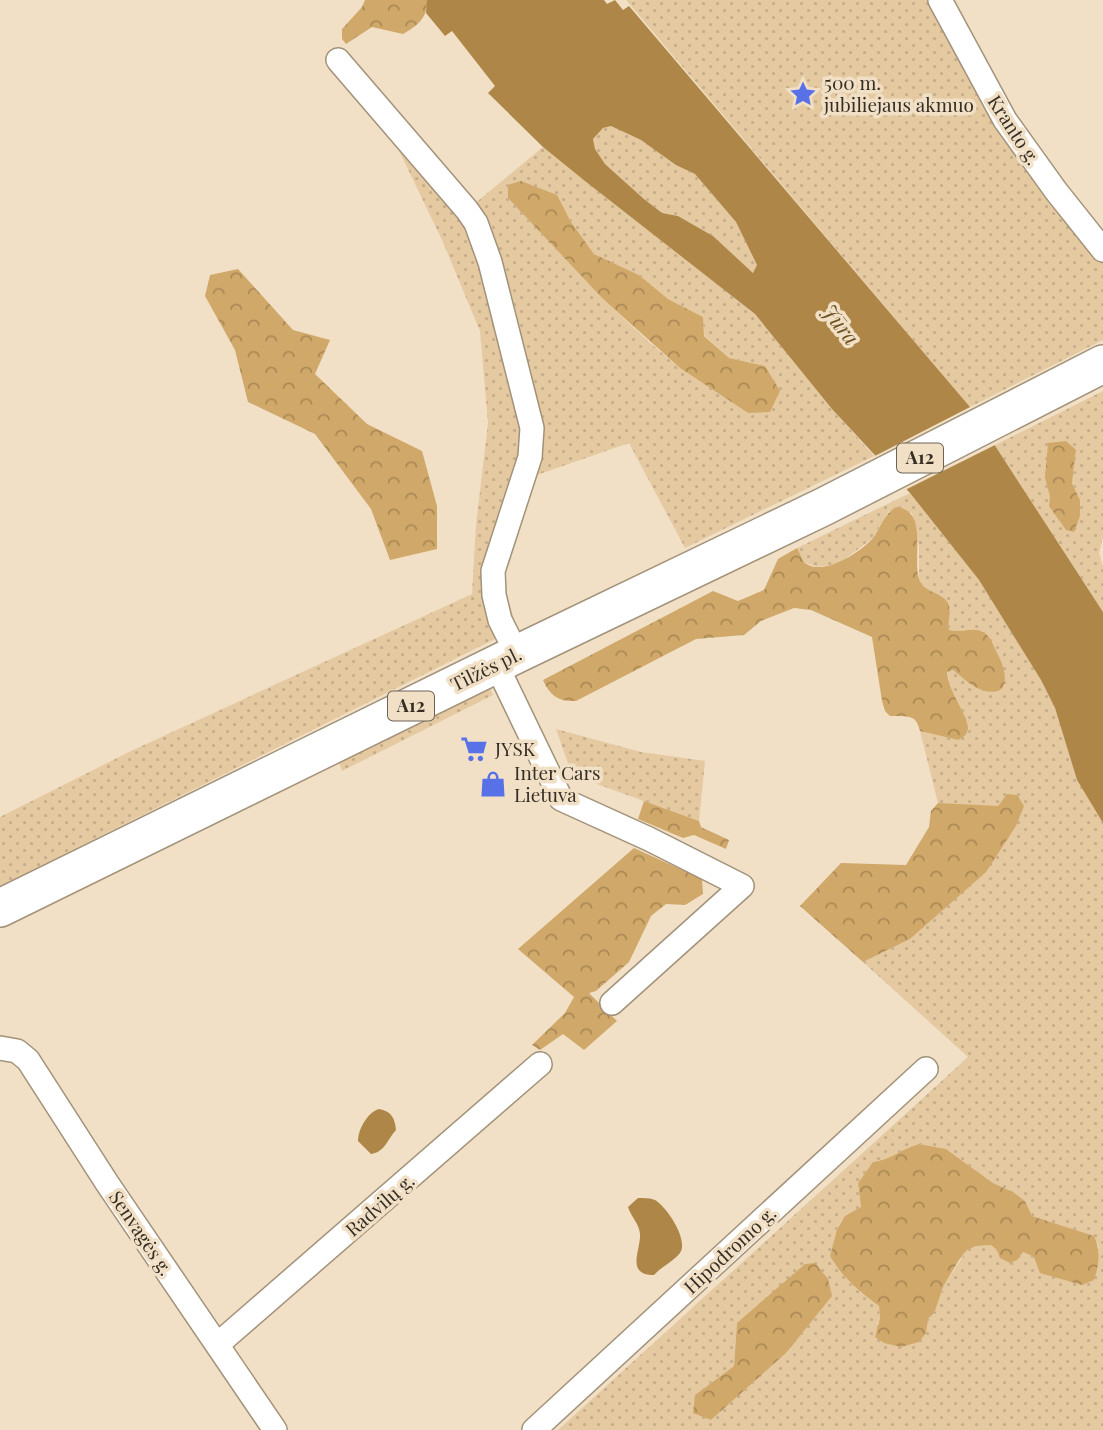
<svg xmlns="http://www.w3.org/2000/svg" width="1103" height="1430" font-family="'Playfair Display',serif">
  <defs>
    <pattern id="grass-dots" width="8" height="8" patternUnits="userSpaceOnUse" patternTransform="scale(1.75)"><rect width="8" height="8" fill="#e5c9a1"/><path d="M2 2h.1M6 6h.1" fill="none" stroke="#c5ad8a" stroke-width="1.8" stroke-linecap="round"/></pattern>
    <pattern id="forest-crowns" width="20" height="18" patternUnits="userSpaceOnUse" patternTransform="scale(1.75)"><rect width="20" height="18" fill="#d0a869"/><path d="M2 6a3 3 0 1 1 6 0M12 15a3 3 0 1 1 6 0" fill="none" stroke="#aa8956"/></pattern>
  </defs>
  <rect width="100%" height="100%" fill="#f1e0c6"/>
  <g fill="url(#grass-dots)" fill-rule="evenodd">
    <polygon points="626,0 927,0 1008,142 1103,264 1103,340 970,407"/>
    <polygon points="611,126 641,140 688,171 695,174 736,222 757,265 754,274 713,236 678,216 662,213 644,199 605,164 595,149 593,139 603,128"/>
    <path d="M 393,138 L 461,215 L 543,147 L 755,314 L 832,409 L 874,456 L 685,548 L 629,443 L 537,475 L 502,566 L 502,581 L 517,628 L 0,886 L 0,817 L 131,751 L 472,594 L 476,525 L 488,423 L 480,331 L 442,240 ZM 508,185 L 556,195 L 571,222 L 594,254 L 639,275 L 668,299 L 703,317 L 704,335 L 729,358 L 765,366 L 748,413 L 680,368 L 649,342 L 603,299 L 508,198 Z"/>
    <path d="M 1103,391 L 1103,537 L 1099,553 L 1103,566 L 1103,612 L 995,445 ZM 1076,450 L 1072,483 L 1080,500 L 1049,506 L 1050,496 Z"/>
    <path d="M 910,493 L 979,580 L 1041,680 L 1055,708 L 1077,780 L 1103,823 L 1103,1430 L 558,1430 L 968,1057 L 863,962 L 910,939 L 1007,794 L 998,806 L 970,806 L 938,803 L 920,731 L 958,740 L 968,724 L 954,699 L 947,672 L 953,670 L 975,687 L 965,630 L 954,632 L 949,631 L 947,623 L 950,609 L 943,597 L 924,588 L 919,581 L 919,546 L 912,513 L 889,511 L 872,539 L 838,564 L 816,567 L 804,562 L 797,548 ZM 919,1144 L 946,1149 L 993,1183 L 1013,1192 L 1025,1201 L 1032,1216 L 1093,1236 L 1099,1248 L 1034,1257 L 1023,1252 L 997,1250 L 991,1245 L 976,1246 L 967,1250 L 943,1287 L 935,1311 L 928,1319 L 877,1325 L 880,1318 L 879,1306 C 859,1293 842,1277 830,1256 C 835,1243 834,1226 845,1217 C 850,1213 856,1211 861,1207 L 858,1183 L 873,1162 C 891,1160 900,1149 919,1144 ZM 737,1323 L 786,1353 L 711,1420 L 695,1395 L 734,1366 Z"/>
    <polygon points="489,686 493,695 342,771 339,763"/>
    <polygon points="556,729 641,752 705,761 699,821 572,775"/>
  </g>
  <g fill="url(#forest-crowns)">
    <path d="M 365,0 L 427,0 C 428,18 417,26 403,34 L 372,27 L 346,44 L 342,39 L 342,29 L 362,7 Z"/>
    <polygon points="521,181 557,195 571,222 594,254 639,275 668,299 703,317 704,336 729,358 765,366 780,391 770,412 748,413 680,368 603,299 508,198 508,185"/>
    <polygon points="238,269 293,330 330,340 315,374 367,424 422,451 437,506 437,549 390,560 371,509 315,434 248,402 235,350 205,296 210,275"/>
    <polygon points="1066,441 1076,450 1072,483 1080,500 1080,516 1074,532 1066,530 1049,506 1050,496 1045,478 1048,443"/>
    <path d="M 896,507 C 929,510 912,557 919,579 C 923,593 941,591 948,603 C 952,611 947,622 949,630 C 961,634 974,625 986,634 C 991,638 994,647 997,653 C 1005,667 1014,697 985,691 C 973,688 962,677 953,670 L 947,672 C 949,693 967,714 968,727 C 968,734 964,737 958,740 L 920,731 C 916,713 907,717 890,716 L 885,711 L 882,701 L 872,637 L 811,610 L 794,608 L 761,621 L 744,635 L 696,639 L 576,701 C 559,702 550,696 543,680 L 713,591 L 738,601 L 764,590 L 778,559 L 797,548 C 800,553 802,560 805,563 C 823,577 861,552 873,538 C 881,527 884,514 896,507 Z"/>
    <polygon points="1007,794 1017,795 1024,806 1016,826 986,872 910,939 863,962 800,906 841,863 906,865 929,827 931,811 938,803 998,806"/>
    <polygon points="644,801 699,821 701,827 729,840 726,849 694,835 683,838 638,819"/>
    <polygon points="634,848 702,879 703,894 685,905 666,904 651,916 629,962 596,991 589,993 617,1021 584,1050 563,1034 540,1050 532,1045 565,1013 574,997 518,949"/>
    <path d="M 919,1144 L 946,1149 L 993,1183 L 1013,1192 L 1025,1201 L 1032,1216 L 1094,1236 C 1101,1252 1099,1264 1094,1280 L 1082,1285 L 1040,1273 L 1034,1257 L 1023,1252 L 1017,1260 L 1010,1263 L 1000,1258 L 997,1250 L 991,1245 L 976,1246 L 967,1250 L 959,1260 L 943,1287 L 935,1311 L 928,1319 L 926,1333 L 919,1342 L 901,1347 L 884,1343 L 875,1337 L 880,1318 L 879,1306 C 859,1292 842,1277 830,1256 L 837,1229 L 845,1216 L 861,1207 L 858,1183 L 873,1162 C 891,1160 900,1149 919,1144 Z"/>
    <polygon points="815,1263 828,1279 832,1296 786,1353 711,1420 693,1413 695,1395 734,1366 737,1323 805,1264"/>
  </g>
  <g fill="#ae8748" fill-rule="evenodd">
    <path d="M 427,0 L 604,0 L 607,4 L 615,0 L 623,10 L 629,6 L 970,407 L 1103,612 L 1103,823 L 1077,780 L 1055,708 L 1041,680 L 979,580 L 910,493 L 832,409 L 755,314 L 585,181 L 543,147 L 488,93 L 495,86 L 452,31 L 445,36 L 426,13 ZM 611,126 L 641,140 L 676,165 L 695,174 L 736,222 L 757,265 L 753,273 L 713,236 L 678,216 L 662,213 L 644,199 L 605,164 L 595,149 L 593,139 L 603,128 Z"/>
    <path d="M 379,1109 C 391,1111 395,1118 396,1130 C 387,1140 385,1152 371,1154 L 358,1141 C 358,1129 368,1112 379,1109 Z"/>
    <path d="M 638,1198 C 644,1198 650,1198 655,1200 C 667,1207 689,1240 680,1253 C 674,1261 661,1267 654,1275 C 625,1275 641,1250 640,1234 C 639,1223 631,1217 628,1207 Z"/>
  </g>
  <polygon fill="#f1e0c6" points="974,405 999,443 903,491 871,458"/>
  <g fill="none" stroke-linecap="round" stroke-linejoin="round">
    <g stroke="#a2927a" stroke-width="26">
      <g id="minor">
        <polyline points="940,0 1005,120 1056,191 1103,250"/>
        <polyline points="338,60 467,210 476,223 490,262 532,428 530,457 493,571 494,595 500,620 517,654"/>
        <polyline points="496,664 561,799 649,839 742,886 612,1003"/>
        <polyline points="0,1048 17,1051 28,1060 107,1183 275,1430"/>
        <polyline points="218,1344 540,1064"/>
        <polyline points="534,1430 926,1069"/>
      </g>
    </g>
    <g stroke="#a2927a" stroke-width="40">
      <polyline id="trunk" points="0,908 517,654 823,507 1103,364"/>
    </g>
    <use href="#minor" stroke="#fff" stroke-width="23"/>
    <use href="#trunk" stroke="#fff" stroke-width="37"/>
  </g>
  <defs>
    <g id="sight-bare" transform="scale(2.1)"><path d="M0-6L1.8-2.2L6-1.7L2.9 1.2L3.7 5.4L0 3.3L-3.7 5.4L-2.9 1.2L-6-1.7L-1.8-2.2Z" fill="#5971e7" stroke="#f1e0c6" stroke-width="2.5" paint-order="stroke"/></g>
    <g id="supermarket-bare" transform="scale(2.1)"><path d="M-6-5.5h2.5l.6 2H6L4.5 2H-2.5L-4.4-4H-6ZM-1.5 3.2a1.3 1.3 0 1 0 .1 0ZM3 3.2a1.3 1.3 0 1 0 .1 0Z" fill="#5971e7" stroke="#f1e0c6" stroke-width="2.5" paint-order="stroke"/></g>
    <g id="shop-bare" transform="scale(2.1)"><path d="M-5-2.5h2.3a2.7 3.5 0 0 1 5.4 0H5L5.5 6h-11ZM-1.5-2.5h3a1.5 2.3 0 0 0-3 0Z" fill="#5971e7" stroke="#f1e0c6" stroke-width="2.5" paint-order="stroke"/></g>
  </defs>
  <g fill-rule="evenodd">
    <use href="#sight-bare" x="803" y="94"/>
    <use href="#supermarket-bare" x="474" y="749"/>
    <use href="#shop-bare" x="493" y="784"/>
  </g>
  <g text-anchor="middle" stroke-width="7" stroke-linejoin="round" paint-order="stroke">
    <g fill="#f1e0c6" stroke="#6d6355" stroke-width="2">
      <rect x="897" y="443.5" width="46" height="29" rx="5"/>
      <rect x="388" y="691.5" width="46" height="29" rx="5"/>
    </g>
    <g font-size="18" font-weight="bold" fill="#352e25">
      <text x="920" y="464">A12</text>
      <text x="411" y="712">A12</text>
    </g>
    <g font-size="19" fill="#352e25" stroke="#f1e0c6" text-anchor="start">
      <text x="824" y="90">500 m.<tspan x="824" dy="22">jubiliejaus akmuo</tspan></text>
      <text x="495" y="756">JYSK</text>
      <text x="514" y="780">Inter Cars<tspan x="514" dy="22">Lietuva</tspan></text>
    </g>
    <g font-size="19" fill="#352e25" stroke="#f1e0c6">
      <text transform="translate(1014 130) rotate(57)" y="7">Kranto g.</text>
      <text transform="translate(486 669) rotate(-26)" y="7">Tilžės pl.</text>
      <text transform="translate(380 1205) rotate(-41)" y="7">Radvilų g.</text>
      <text transform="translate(141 1233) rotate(56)" y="7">Senvagės g.</text>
      <text transform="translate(730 1250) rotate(-43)" y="7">Hipodromo g.</text>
    </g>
    <g font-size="21" font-style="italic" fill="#6d5121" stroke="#f1e0c6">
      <text transform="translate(840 325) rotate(52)" y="7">Jūra</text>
    </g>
  </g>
</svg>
